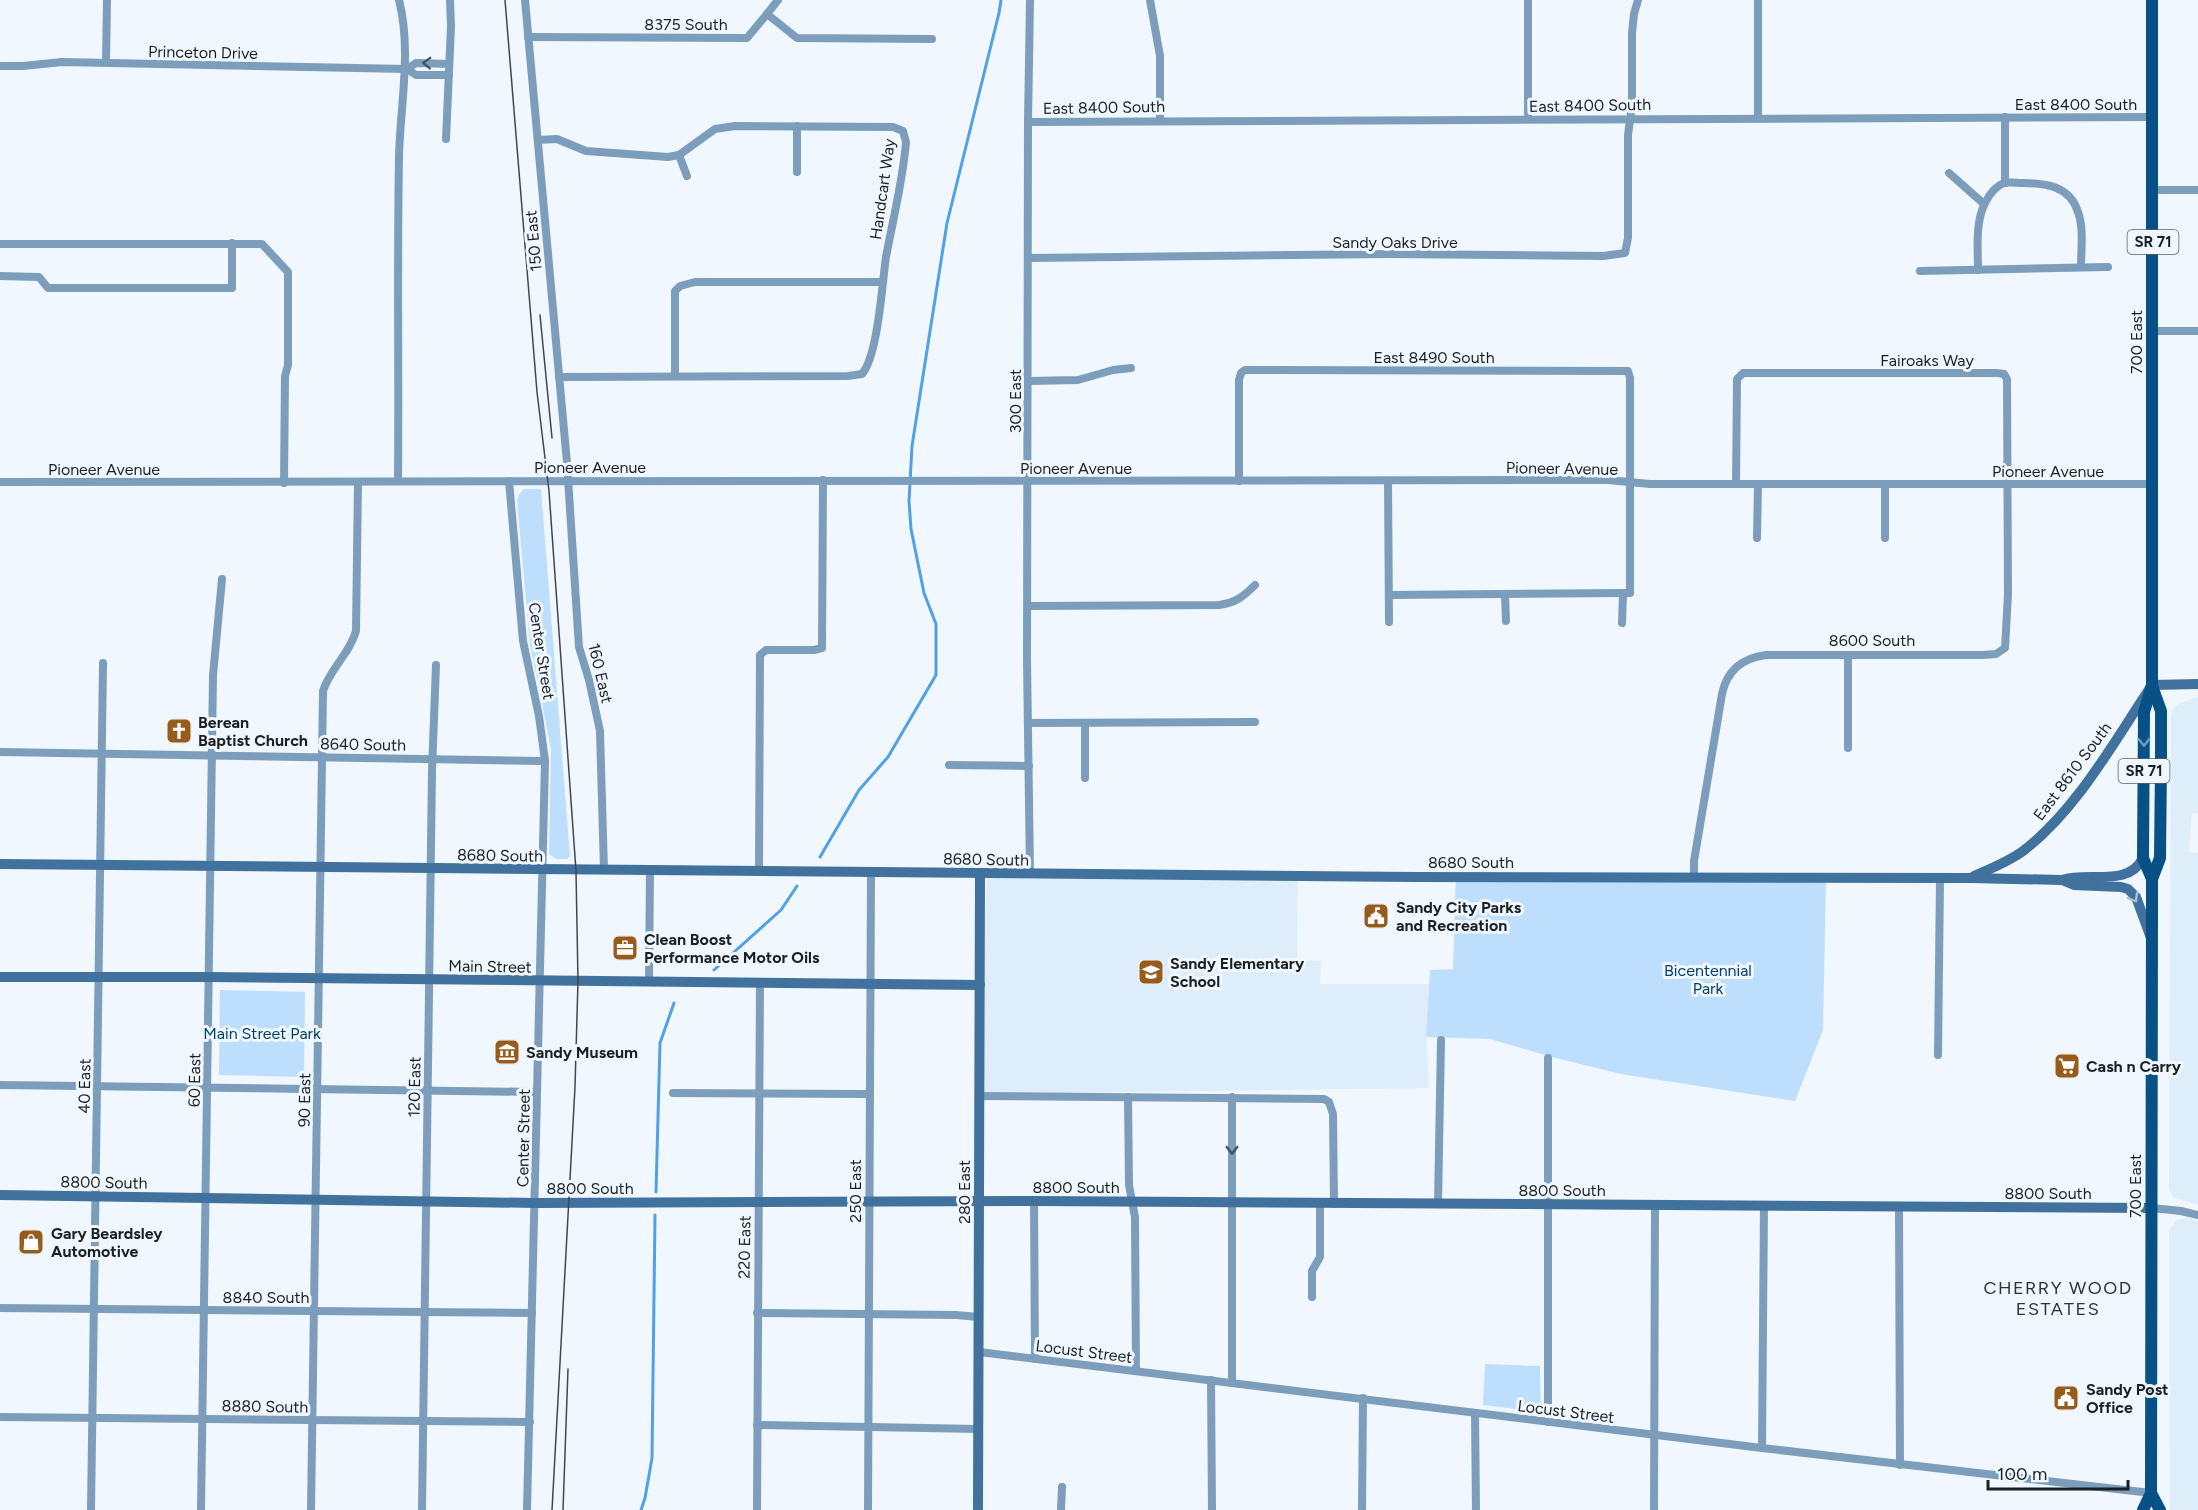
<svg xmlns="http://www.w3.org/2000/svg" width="2198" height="1510" font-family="Figtree,sans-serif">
  <rect width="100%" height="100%" fill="#f0f7fe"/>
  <g fill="#deedfa">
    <polygon points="2198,697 2198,813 2192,814 2189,852 2198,853 2198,1205 2173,1197 2169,1189 2169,1183 2171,716 2173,709 2180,703"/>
    <polygon points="987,869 1298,871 1297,960 1321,961 1320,984 1429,984 1426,1037 1429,1088 980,1094"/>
    <polygon points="2186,1218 2198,1221 2198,1510 2170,1510 2169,1230 2177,1220"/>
  </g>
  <g fill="#bedefd">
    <polygon points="524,489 541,489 570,857 568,857 568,859 556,859 549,854 551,749 530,644 517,501 519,494"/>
    <polygon points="1456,872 1826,874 1823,1030 1795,1101 1621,1074 1552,1057 1490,1039 1426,1037 1430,970 1453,969"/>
    <polygon points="220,990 305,992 304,1077 219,1075"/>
    <polygon points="1485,1364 1540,1366 1541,1412 1483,1405"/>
  </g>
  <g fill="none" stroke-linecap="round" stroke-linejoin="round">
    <g stroke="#52a0e5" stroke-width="3">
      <polyline points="820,857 859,790 888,757 936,675 936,624 924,593 911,529 909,501 912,446 947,223 999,13 1001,0"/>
      <polyline points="714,970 781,910 797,886"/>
      <polyline points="656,1192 660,1043 674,1003"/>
      <polyline points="641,1510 645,1498 652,1458 655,1215"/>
    </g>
    <g stroke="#7d9dbc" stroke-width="8">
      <polyline points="525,0 567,463 579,647 589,680 600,731 604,870"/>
      <polyline points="1150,0 1160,56 1160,120"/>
      <polyline points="1528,0 1528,119"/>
      <polyline points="1758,0 1758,117"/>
      <polyline points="767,14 778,0"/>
      <polyline points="528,37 747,38 767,14 797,38 932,39"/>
      <polyline points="106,62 107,0"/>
      <polyline points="0,66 23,66 62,62 407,69 416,63 449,64"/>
      <polyline points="407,69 416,75 449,75"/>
      <polyline points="2005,117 2005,183"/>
      <polyline points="1028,122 2152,117"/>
      <polyline points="797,126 797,172"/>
      <polyline points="446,139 451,26 450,0"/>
      <path d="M 538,140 L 557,139 L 586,151 L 668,157 L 679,155 L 715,129 L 735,126 L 893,127 L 903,131 L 906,142 C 903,180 893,219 886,257 C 882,284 878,356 862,374 L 848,376 L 559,377"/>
      <polyline points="679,155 687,176"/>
      <polyline points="1949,173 1984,204"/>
      <polyline points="2152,190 2198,190"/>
      <polyline points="0,244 262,244 288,272 288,365 285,376 284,483"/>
      <polyline points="1029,258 1390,254 1603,256 1625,253 1628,238 1628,135 1632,105 1632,33 1634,14 1638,0"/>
      <path d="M 1978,270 C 1978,248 1975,223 1985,203 C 1989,195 1996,186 2004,183 C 2009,182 2017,183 2022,183 C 2046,183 2070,186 2078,212 C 2084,228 2081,250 2081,267"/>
      <polyline points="1920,271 2108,267"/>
      <polyline points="0,276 39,277 48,288 232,288 232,243"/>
      <polyline points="2153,331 2198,331"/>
      <polyline points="675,376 675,291 680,286 695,282 882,282"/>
      <polyline points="1028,381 1078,380 1113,370 1131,368"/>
      <path d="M 398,481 C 399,374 397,266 399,158 C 400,106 412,51 399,0"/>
      <polyline points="509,481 523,641 539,716 545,761 527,1510"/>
      <polyline points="1239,481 1239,380 1241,373 1245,370 1628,371 1630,378 1630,593 1623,593 1622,623"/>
      <polyline points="1388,481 1389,622"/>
      <polyline points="0,482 1608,480 1650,484 2152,484"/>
      <polyline points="1885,484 1885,538"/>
      <polyline points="1757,538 1758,484"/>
      <polyline points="1505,594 1506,621"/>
      <polyline points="1390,595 1623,593"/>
      <path d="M 1028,606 L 1219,605 C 1235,603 1243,597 1255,585"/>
      <polyline points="1848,655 1848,748"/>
      <polyline points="1028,723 1255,722"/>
      <polyline points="0,752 545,761"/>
      <polyline points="949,765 1029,766"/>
      <polyline points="1085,778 1085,723"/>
      <polyline points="759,871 760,655 766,650 814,650 822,648 823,480"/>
      <polyline points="1030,874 1027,659 1028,122 1030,0"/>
      <path d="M 1694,878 L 1694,861 L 1722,694 C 1727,670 1742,658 1766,655 L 1983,655 L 1996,654 L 2005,648 L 2008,594 L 2007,379 L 2004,374 L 1997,373 L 1743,373 L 1737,379 L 1736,484"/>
      <polyline points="649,982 650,870"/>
      <polyline points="1938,1055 1940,879"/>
      <polyline points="1548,1058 1548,1422"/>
      <polyline points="0,1085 537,1092"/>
      <polyline points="673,1093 869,1094"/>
      <polyline points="980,1096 1324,1099 1329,1102 1333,1114 1334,1204"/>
      <polyline points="1128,1097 1129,1185 1135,1217 1136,1371"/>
      <polyline points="1232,1097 1232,1382"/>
      <polyline points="1034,1201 1035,1359"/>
      <polyline points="1438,1204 1441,1040"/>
      <polyline points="1899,1207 1900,1465"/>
      <polyline points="2152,1208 2181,1211 2198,1215"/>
      <polyline points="1312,1297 1312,1271 1320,1257 1320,1203"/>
      <polyline points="0,1308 532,1313"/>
      <polyline points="757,1313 956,1315 979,1317"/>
      <polyline points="979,1352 1762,1448 2151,1493"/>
      <polyline points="1211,1380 1212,1510"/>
      <polyline points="1475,1413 1476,1510"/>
      <polyline points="0,1417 530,1422"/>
      <polyline points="757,1425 979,1429"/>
      <polyline points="1762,1448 1764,1206"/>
      <polyline points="91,1510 103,663"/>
      <polyline points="201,1510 213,675 222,579"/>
      <path d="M 311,1510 L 323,691 C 330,669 350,653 356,631 L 358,483"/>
      <polyline points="422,1510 432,771 436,665"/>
      <polyline points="757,1510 760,983"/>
      <polyline points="868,1510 871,872"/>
      <polyline points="1061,1510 1062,1487"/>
      <polyline points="1362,1510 1363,1398"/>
      <polyline points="1654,1510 1655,1205"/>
    </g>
    <g stroke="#41719d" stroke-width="10">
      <path d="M 0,864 L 1415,877 L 1971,878 L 2062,880 C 2089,871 2128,888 2143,858"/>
      <path d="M 1974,876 C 1990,869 2008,862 2023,851 C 2077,810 2115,740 2152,685 L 2198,684"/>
      <polyline points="2062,880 2074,885 2121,887 2128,889 2136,897 2151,938"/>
      <polyline points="0,977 209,977 980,985"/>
      <polyline points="0,1195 535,1203 1034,1201 2152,1208"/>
      <polyline points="978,1510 980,874"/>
    </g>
    <g stroke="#085186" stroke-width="12">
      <polyline points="2152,879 2160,858 2161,765 2161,711 2152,686"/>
      <polyline points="2151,1493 2160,1510"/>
      <polyline points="2143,1510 2151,1493 2152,912 2152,879 2143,858 2144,712 2152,685 2152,0"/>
    </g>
    <g stroke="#40474d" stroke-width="1.5">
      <polyline points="505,0 537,392 549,491 576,871 578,981 575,1087 552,1510"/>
      <polyline points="540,315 552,438"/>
      <polyline points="563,1510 568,1369"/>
    </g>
  </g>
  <defs><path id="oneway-chevron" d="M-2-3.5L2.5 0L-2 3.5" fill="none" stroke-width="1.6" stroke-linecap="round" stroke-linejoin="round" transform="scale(1.5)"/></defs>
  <g stroke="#415262">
    <use href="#oneway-chevron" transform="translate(427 63) rotate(-178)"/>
    <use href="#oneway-chevron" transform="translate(1232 1150) rotate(90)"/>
  </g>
  <use stroke="#709cbc" href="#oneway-chevron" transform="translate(2144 742) rotate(90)"/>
  <use stroke="#aac1d7" href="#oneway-chevron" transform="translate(2134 898) rotate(60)"/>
  <defs>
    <g id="church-square" transform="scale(1.35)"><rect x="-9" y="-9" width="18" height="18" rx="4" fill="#975c1b" stroke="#f0f7fe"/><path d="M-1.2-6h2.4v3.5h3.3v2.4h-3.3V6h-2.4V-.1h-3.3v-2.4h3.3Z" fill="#fff"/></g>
    <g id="civic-square" transform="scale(1.35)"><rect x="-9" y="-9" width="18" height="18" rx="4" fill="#975c1b" stroke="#f0f7fe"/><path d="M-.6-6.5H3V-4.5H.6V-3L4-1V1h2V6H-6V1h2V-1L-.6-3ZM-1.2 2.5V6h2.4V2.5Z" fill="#fff"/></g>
    <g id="office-square" transform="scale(1.35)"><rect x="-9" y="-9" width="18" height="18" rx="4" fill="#975c1b" stroke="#f0f7fe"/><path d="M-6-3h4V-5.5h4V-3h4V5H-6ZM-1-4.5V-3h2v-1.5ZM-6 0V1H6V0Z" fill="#fff"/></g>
    <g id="school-square" transform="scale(1.35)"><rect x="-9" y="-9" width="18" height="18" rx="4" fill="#975c1b" stroke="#f0f7fe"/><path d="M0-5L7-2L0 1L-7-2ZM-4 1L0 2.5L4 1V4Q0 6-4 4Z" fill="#fff"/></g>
    <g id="museum-square" transform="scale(1.35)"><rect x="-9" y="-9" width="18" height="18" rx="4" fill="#975c1b" stroke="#f0f7fe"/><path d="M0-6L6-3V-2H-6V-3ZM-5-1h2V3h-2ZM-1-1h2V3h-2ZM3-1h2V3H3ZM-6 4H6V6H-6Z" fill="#fff"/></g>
    <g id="supermarket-square" transform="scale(1.35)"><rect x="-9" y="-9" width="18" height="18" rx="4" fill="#975c1b" stroke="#f0f7fe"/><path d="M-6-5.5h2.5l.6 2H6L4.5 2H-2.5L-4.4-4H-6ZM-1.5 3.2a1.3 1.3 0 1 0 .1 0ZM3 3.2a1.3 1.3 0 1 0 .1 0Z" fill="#fff"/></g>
    <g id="shop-square" transform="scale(1.35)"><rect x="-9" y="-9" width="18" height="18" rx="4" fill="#975c1b" stroke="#f0f7fe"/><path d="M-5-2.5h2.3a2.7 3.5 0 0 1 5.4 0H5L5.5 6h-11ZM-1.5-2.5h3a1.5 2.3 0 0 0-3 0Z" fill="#fff"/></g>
  </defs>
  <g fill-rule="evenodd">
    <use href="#church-square" x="179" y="731"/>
    <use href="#civic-square" x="1376" y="916"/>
    <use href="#office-square" x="625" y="948"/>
    <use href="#school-square" x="1151" y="972"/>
    <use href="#museum-square" x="507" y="1052"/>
    <use href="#supermarket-square" x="2067" y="1066"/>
    <use href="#shop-square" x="31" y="1242"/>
    <use href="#civic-square" x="2066" y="1398"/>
  </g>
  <g text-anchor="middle" stroke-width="6" stroke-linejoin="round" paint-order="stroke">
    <g fill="#f0f7fe" stroke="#5a6067" stroke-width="1.5">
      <rect x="2127.5" y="230" width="51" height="24" rx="4.5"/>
      <rect x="2118.5" y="759" width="51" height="24" rx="4.5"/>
    </g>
    <g font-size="15" font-weight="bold" fill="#192026">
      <text x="2153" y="247">SR 71</text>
      <text x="2144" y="776">SR 71</text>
    </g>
    <g font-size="16" fill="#192026" stroke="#f0f7fe">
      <text x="686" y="30">8375 South</text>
      <text transform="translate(203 52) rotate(1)" y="6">Princeton Drive</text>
      <text x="2076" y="110">East 8400 South</text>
      <text transform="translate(1590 105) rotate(-1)" y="6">East 8400 South</text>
      <text transform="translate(1104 107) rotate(-1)" y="6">East 8400 South</text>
      <text transform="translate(882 189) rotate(-82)" y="6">Handcart Way</text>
      <text transform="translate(533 241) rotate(-95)" y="6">150 East</text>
      <text x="1395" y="248">Sandy Oaks Drive</text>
      <text transform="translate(2136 342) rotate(-90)" y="6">700 East</text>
      <text x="1434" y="363">East 8490 South</text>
      <text x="1927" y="366">Fairoaks Way</text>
      <text transform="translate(1015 401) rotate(-90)" y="6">300 East</text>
      <text x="590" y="473">Pioneer Avenue</text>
      <text x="1076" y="474">Pioneer Avenue</text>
      <text transform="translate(1562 468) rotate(1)" y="6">Pioneer Avenue</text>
      <text x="104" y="475">Pioneer Avenue</text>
      <text x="2048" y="477">Pioneer Avenue</text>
      <text x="1872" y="646">8600 South</text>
      <text transform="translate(542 651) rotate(81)" y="6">Center Street</text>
      <text transform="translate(601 673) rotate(77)" y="6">160 East</text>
      <text transform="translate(363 744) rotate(1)" y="6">8640 South</text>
      <text transform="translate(2072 771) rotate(-53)" y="6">East 8610 South</text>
      <text transform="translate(500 855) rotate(1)" y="6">8680 South</text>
      <text transform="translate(986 859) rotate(1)" y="6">8680 South</text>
      <text x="1471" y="868">8680 South</text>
      <text transform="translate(490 966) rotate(1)" y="6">Main Street</text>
      <text transform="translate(194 1080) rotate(-89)" y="6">60 East</text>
      <text transform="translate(84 1086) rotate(-89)" y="6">40 East</text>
      <text transform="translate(414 1087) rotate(-89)" y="6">120 East</text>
      <text transform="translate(304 1100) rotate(-89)" y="6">90 East</text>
      <text transform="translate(523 1138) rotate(-89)" y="6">Center Street</text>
      <text transform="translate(104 1182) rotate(1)" y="6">8800 South</text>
      <text transform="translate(2135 1186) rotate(-90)" y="6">700 East</text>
      <text x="1076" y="1193">8800 South</text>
      <text x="590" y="1194">8800 South</text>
      <text x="1562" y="1196">8800 South</text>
      <text transform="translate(855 1191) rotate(-90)" y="6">250 East</text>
      <text transform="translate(964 1192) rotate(-90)" y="6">280 East</text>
      <text x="2048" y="1199">8800 South</text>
      <text transform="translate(744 1247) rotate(-89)" y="6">220 East</text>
      <text x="266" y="1303">8840 South</text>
      <text transform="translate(1084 1351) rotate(7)" y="6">Locust Street</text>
      <text transform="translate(265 1406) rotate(1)" y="6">8880 South</text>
      <text transform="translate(1566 1411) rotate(7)" y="6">Locust Street</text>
    </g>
    <g font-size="16" font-weight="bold" fill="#192026" stroke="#f0f7fe" text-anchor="start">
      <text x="198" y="728">Berean<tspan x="198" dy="18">Baptist Church</tspan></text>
      <text x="1396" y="913">Sandy City Parks<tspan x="1396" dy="18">and Recreation</tspan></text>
      <text x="644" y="945">Clean Boost<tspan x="644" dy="18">Performance Motor Oils</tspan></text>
      <text x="1170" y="969">Sandy Elementary<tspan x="1170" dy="18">School</tspan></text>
      <text x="526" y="1058">Sandy Museum</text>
      <text x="2086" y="1072">Cash n Carry</text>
      <text x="51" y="1239">Gary Beardsley<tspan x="51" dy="18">Automotive</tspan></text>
      <text x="2086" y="1395">Sandy Post<tspan x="2086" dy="18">Office</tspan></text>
    </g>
    <g font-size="16" fill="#02406c" stroke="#f0f7fe">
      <text x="1708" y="976">Bicentennial<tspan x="1708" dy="18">Park</tspan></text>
      <text x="262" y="1039">Main Street Park</text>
    </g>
    <g font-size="18" letter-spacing="1.5" fill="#263340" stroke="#f0f7fe">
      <text x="2058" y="1294">CHERRY WOOD<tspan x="2058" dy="21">ESTATES</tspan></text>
    </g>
  </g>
  <path d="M1988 1480v9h140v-9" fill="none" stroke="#192026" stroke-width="3"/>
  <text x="1997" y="1480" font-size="18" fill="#192026" stroke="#f0f7fe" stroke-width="4.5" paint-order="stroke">100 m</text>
</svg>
